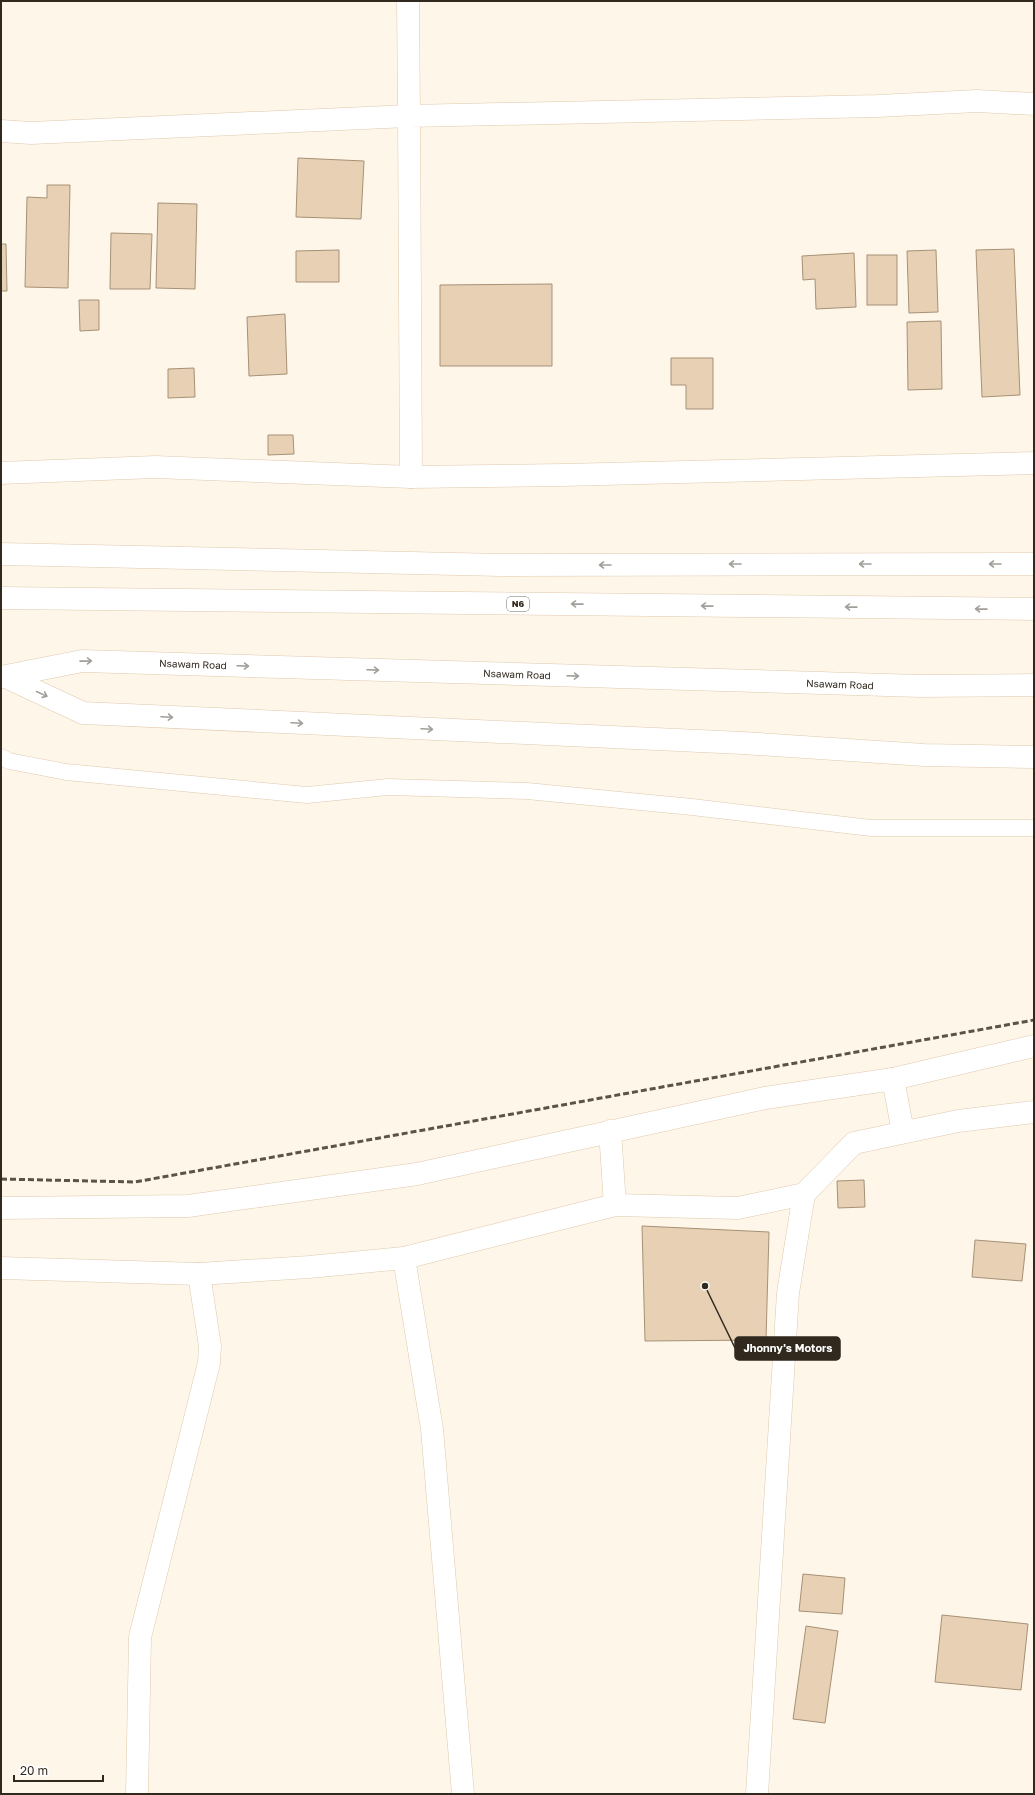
<svg xmlns="http://www.w3.org/2000/svg" width="1035" height="1795" font-family="'Golos Text',sans-serif">
  <rect width="100%" height="100%" fill="#fff6ea"/>
  <g fill="#e7d0b4" stroke="#a69176">
    <polygon points="298,158 364,161 361,219 296,217"/>
    <polygon points="47,185 70,185 68,288 25,287 27,197 47,198"/>
    <polygon points="158,203 197,204 195,289 156,288"/>
    <polygon points="111,233 152,234 150,289 110,289"/>
    <polygon points="1,244 6,244 7,291 1,291"/>
    <polygon points="1014,249 1020,395 982,397 976,250"/>
    <polygon points="339,250 339,282 296,282 296,251"/>
    <polygon points="936,250 938,312 909,313 907,251"/>
    <polygon points="854,253 856,307 816,309 815,279 803,280 802,256"/>
    <rect x="867" y="255" width="30" height="50"/>
    <polygon points="552,284 552,366 440,366 440,285"/>
    <polygon points="79,300 99,300 99,330 80,331"/>
    <polygon points="285,314 287,374 249,376 247,317"/>
    <polygon points="941,321 942,389 908,390 907,322"/>
    <polygon points="671,358 713,358 713,409 686,409 686,385 671,385"/>
    <polygon points="194,368 195,397 168,398 168,369"/>
    <polygon points="268,435 293,435 294,454 268,455"/>
    <polygon points="864,1180 865,1207 838,1208 837,1181"/>
    <polygon points="642,1226 769,1232 766,1340 645,1341"/>
    <polygon points="975,1240 1026,1244 1022,1281 972,1277"/>
    <polygon points="803,1574 845,1578 842,1614 799,1611"/>
    <polygon points="942,1615 1028,1624 1021,1690 935,1682"/>
    <polygon points="806,1626 838,1631 825,1723 793,1719"/>
  </g>
  <g fill="none" stroke-linecap="round" stroke-linejoin="round">
    <g stroke="#dfc9ad" stroke-width="17">
      <polyline id="service" points="1,757 9,761 66,772 307,795 388,787 527,791 692,807 871,828 1034,828"/>
    </g>
    <g stroke="#dfc9ad" stroke-width="23">
      <g id="minor">
        <polyline points="1,131 31,133 409,116 408,1"/>
        <polyline points="1,473 155,467 411,477 564,475 1034,463"/>
        <polyline points="411,477 409,116 878,106 977,101 1034,104"/>
        <polyline points="893,1079 903,1132"/>
        <polyline points="610,1131 615,1205"/>
        <polyline points="1,1208 188,1206 417,1174 765,1098 893,1079 1034,1046"/>
        <polyline points="404,1258 432,1429 463,1794"/>
        <polyline points="1,1268 199,1274 309,1267 404,1258 615,1205 738,1208 804,1194 854,1143 958,1121 1034,1112"/>
        <polyline points="137,1794 140,1637 209,1363 210,1346 199,1274"/>
        <polyline points="757,1794 788,1293 804,1194"/>
      </g>
    </g>
    <g stroke="#dfc9ad" stroke-width="23">
      <g id="secondary">
        <polyline points="1,554 501,565 1034,564"/>
        <polyline points="6,677 83,713 743,743 924,755 1034,757"/>
      </g>
    </g>
    <g stroke="#dfc9ad" stroke-width="23">
      <g id="trunk">
        <polyline points="1,598 1034,609"/>
        <polyline points="1,677 82,661 920,686 1034,685"/>
      </g>
    </g>
    <use href="#service" stroke="#fff" stroke-width="16"/>
    <use href="#minor" stroke="#fff" stroke-width="22"/>
    <use href="#secondary" stroke="#fff" stroke-width="22"/>
    <use href="#trunk" stroke="#fff" stroke-width="22"/>
    <polyline stroke="#5b5348" stroke-width="3" stroke-dasharray="6 3" stroke-linecap="butt" points="1,1179 135,1182 1034,1020"/>
  </g>
  <defs><path id="oneway-shaft" d="M-6 0H5M1.5-3L5.5 0L1.5 3" fill="none" stroke-width="1.6" stroke-linecap="round" stroke-linejoin="round"/></defs>
  <g stroke="#a29f9a">
    <use href="#oneway-shaft" transform="translate(735 564) rotate(180)"/>
    <use href="#oneway-shaft" transform="translate(865 564) rotate(180)"/>
    <use href="#oneway-shaft" transform="translate(995 564) rotate(180)"/>
    <use href="#oneway-shaft" transform="translate(605 565) rotate(180)"/>
    <use href="#oneway-shaft" transform="translate(577 604) rotate(-179)"/>
    <use href="#oneway-shaft" transform="translate(707 606) rotate(-179)"/>
    <use href="#oneway-shaft" transform="translate(851 607) rotate(-179)"/>
    <use href="#oneway-shaft" transform="translate(981 609) rotate(-179)"/>
    <use href="#oneway-shaft" transform="translate(86 661) rotate(-1)"/>
    <use href="#oneway-shaft" transform="translate(243 666) rotate(2)"/>
    <use href="#oneway-shaft" transform="translate(373 670) rotate(2)"/>
    <use href="#oneway-shaft" transform="translate(573 676) rotate(2)"/>
    <use href="#oneway-shaft" transform="translate(42 694) rotate(25)"/>
    <use href="#oneway-shaft" transform="translate(167 717) rotate(3)"/>
    <use href="#oneway-shaft" transform="translate(297 723) rotate(3)"/>
    <use href="#oneway-shaft" transform="translate(427 729) rotate(3)"/>
  </g>
  <g text-anchor="middle" stroke-width="3.5" stroke-linejoin="round" paint-order="stroke">
    <rect fill="#fff" stroke="#6f6962" stroke-width="1" x="507" y="597" width="22" height="14" rx="3"/>
    <g font-size="9" font-weight="bold" fill="#31291e">
      <text x="518" y="607">N6</text>
    </g>
    <g font-size="10" fill="#31291e" stroke="#fff">
      <text transform="translate(193 664) rotate(2)" y="4">Nsawam Road</text>
      <text transform="translate(517 674) rotate(2)" y="4">Nsawam Road</text>
      <text transform="translate(840 684) rotate(2)" y="4">Nsawam Road</text>
    </g>
  </g>
  <path fill="none" stroke="#31291e" stroke-width="1.5" d="M705 1286L735 1348"/>
  <circle fill="#31291e" stroke="#fff" stroke-width="1.5" cx="705" cy="1286" r="4"/>
  <rect fill="#31291e" stroke="#31291e" stroke-width="1.5" x="735" y="1337" width="105" height="23" rx="4"/>
  <g font-size="11" text-anchor="middle" font-weight="bold" fill="#fff">
    <text x="788" y="1352">Jhonny's Motors</text>
  </g>
  <rect width="1035" height="1795" fill="none" stroke="#31291e" stroke-width="4"/>
  <path d="M14 1775v6h89v-6" fill="none" stroke="#31291e" stroke-width="2"/>
  <text x="20" y="1775" font-size="12" fill="#31291e" stroke="#ffffff" stroke-width="3" paint-order="stroke">20 m</text>
</svg>
